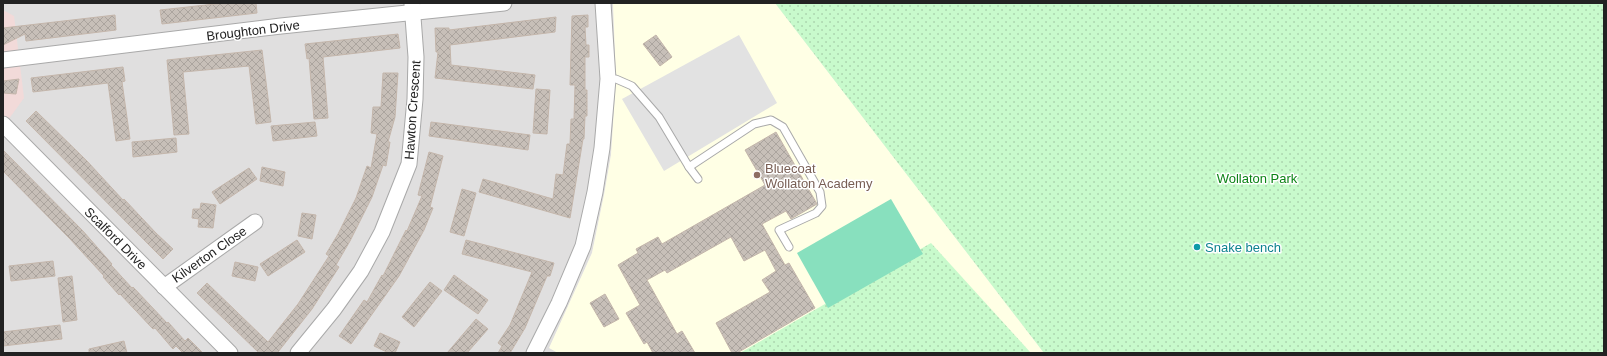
<svg xmlns="http://www.w3.org/2000/svg" width="1607" height="356" font-family="Helvetica,sans-serif">
  <defs>
    <pattern id="park-dots" width="8" height="8" patternUnits="userSpaceOnUse"><rect width="8" height="8" fill="#c8facc"/><path d="M2 2h.1M6 6h.1" fill="none" stroke="#acd6af" stroke-width="1.8" stroke-linecap="round"/></pattern>
    <pattern id="building-cross-hatch" width="8" height="8" patternUnits="userSpaceOnUse"><rect width="8" height="8" fill="#c7bfb8"/><path d="M0 0l8 8M0 8l8-8" fill="none" stroke="#aba49e"/></pattern>
  </defs>
  <rect width="100%" height="100%" fill="#f2efe9"/>
  <polygon fill="#e0dfdf" points="3,3 613,3 616,79 611,155 604,195 592,253 550,347 558,353 3,353"/>
  <polygon fill="#f2dad9" points="3,10 14,16 24,98 3,127"/>
  <polygon fill="#ffffe5" points="613,3 775,3 1044,353 558,353 549,348 592,253 604,195 611,155 616,79"/>
  <g fill="url(#park-dots)">
    <polygon points="775,3 1604,3 1604,353 1044,353"/>
    <polygon points="931,243 1031,353 740,353"/>
  </g>
  <polygon fill="#88e0be" points="891,199 923,254 828,308 797,253"/>
  <polygon fill="#e2e2e2" points="739,35 777,103 664,171 622,99"/>
  <g fill="url(#building-cross-hatch)" stroke="#c4b6ab">
    <polygon points="224,3 256,3 257,13 162,24 160,10"/>
    <polygon points="115,15 116,30 26,41 25,34 3,45 3,28"/>
    <polygon points="588,15 588,27 585,27 586,45 589,45 589,57 585,57 585,90 587,90 587,116 585,116 584,139 583,139 570,218 479,192 483,179 553,199 556,174 563,175 567,144 570,144 571,119 574,119 575,85 570,85 572,16"/>
    <polygon points="556,17 555,32 450,45 451,65 535,75 533,89 435,78 438,52 436,52 435,28 449,28 449,30"/>
    <polygon points="398,34 400,48 323,57 328,118 314,119 309,58 307,59 305,44"/>
    <polygon points="656,35 672,57 660,66 643,44"/>
    <polygon points="262,50 271,122 256,124 249,66 183,72 189,134 174,135 167,60"/>
    <polygon points="123,67 125,81 122,82 130,139 116,141 108,83 33,92 31,78"/>
    <polygon points="383,73 398,73 395,117 388,142 390,142 386,166 383,165 372,197 350,241 336,265 339,267 312,309 278,352 279,353 259,353 197,293 207,283 268,342 298,304 329,256 326,254 338,234 356,198 367,166 371,168 377,134 371,133 373,107 381,107"/>
    <polygon points="19,79 16,94 3,93 3,81"/>
    <polygon points="536,89 550,90 547,134 533,133"/>
    <polygon points="36,111 87,161 123,200 124,199 156,233 173,249 163,259 26,121"/>
    <polygon points="315,122 317,136 273,141 271,126"/>
    <polygon points="431,122 530,135 528,150 429,136"/>
    <polygon points="776,132 817,204 791,219 786,211 762,224 785,265 789,263 815,308 737,353 732,353 716,323 770,292 762,280 776,271 765,250 744,261 731,237 667,273 665,270 647,280 677,334 682,331 695,353 653,353 647,342 644,344 626,313 640,305 618,265 638,253 636,249 658,237 662,244 765,185 745,150"/>
    <polygon points="176,138 177,152 133,157 132,142"/>
    <polygon points="3,150 83,231 112,264 111,265 132,288 133,287 167,323 168,322 185,341 188,338 203,353 183,353 176,346 173,349 155,328 153,329 120,294 119,295 103,277 104,276 70,239 3,171"/>
    <polygon points="429,152 443,156 430,207 433,208 424,230 399,276 351,344 339,336 364,300 367,302 382,275 383,276 406,230 407,231 422,196 418,195"/>
    <polygon points="262,167 285,172 283,186 260,181"/>
    <polygon points="249,168 257,179 220,204 212,192"/>
    <polygon points="462,189 476,193 464,236 450,232"/>
    <polygon points="201,203 216,205 213,228 198,227 199,219 192,218 193,209 200,209"/>
    <polygon points="302,213 316,215 312,239 298,236"/>
    <polygon points="297,240 305,252 268,276 260,264"/>
    <polygon points="466,240 554,263 550,276 547,276 525,328 510,353 498,353 502,346 498,343 510,325 532,272 462,254"/>
    <polygon points="53,261 55,276 11,281 9,266"/>
    <polygon points="235,262 258,267 255,281 232,276"/>
    <polygon points="454,275 488,300 478,314 444,290"/>
    <polygon points="72,276 77,320 63,322 58,278"/>
    <polygon points="430,282 442,291 414,327 402,317"/>
    <polygon points="605,294 619,319 604,327 590,303"/>
    <polygon points="476,319 488,329 467,353 447,353"/>
    <polygon points="60,325 62,339 3,346 3,332"/>
    <polygon points="380,333 400,342 395,353 389,353 374,346"/>
    <polygon points="124,341 127,353 89,353 89,349"/>
  </g>
  <g fill="none" stroke-linecap="round" stroke-linejoin="round">
    <g stroke="#a9a9a9" stroke-width="9">
      <g id="lane">
        <polyline points="608,79 616,79 632,86 659,117 689,167 698,179"/>
        <polyline points="689,167 754,124 771,120 783,127 820,192 822,206 816,213 779,230 789,247"/>
      </g>
    </g>
    <g stroke="#a9a9a9" stroke-width="17">
      <g id="street">
        <polyline points="3,60 281,26 504,3"/>
        <polyline points="3,124 230,353"/>
        <polyline points="164,287 255,222"/>
        <polyline points="298,353 334,309 361,271 382,232 409,164 415,99 416,57 412,4"/>
        <polyline points="534,353 559,303 583,246 595,192 602,148 608,79 603,3"/>
      </g>
    </g>
    <use href="#lane" stroke="#fff" stroke-width="7"/>
    <use href="#street" stroke="#fff" stroke-width="15"/>
  </g>
  <circle fill="#8d6e63" stroke="#fff" stroke-width="1.5" cx="757" cy="175" r="4"/>
  <circle fill="#0f9aa8" stroke="#fff" stroke-width="1.5" cx="1197" cy="247" r="4"/>
  <g text-anchor="middle" stroke-width="3" stroke-linejoin="round" paint-order="stroke">
    <g font-size="13" fill="#222" stroke="#fff">
      <text transform="translate(253 30) rotate(-7)" y="5">Broughton Drive</text>
      <text transform="translate(412 110) rotate(-86)" y="5">Hawton Crescent</text>
      <text transform="translate(116 238) rotate(45)" y="5">Scalford Drive</text>
      <text transform="translate(209 254) rotate(-35)" y="5">Kilverton Close</text>
    </g>
    <g font-size="13" fill="#785e54" stroke="#fff" text-anchor="start">
      <text x="765" y="173">Bluecoat<tspan x="765" dy="15">Wollaton Academy</tspan></text>
    </g>
    <g font-size="13" fill="#0c8416" stroke="#fff">
      <text x="1257" y="183">Wollaton Park</text>
    </g>
    <g font-size="13" fill="#0d838f" stroke="#fff" text-anchor="start">
      <text x="1205" y="252">Snake bench</text>
    </g>
  </g>
  <rect width="1607" height="356" fill="none" stroke="#222222" stroke-width="8"/>
</svg>
